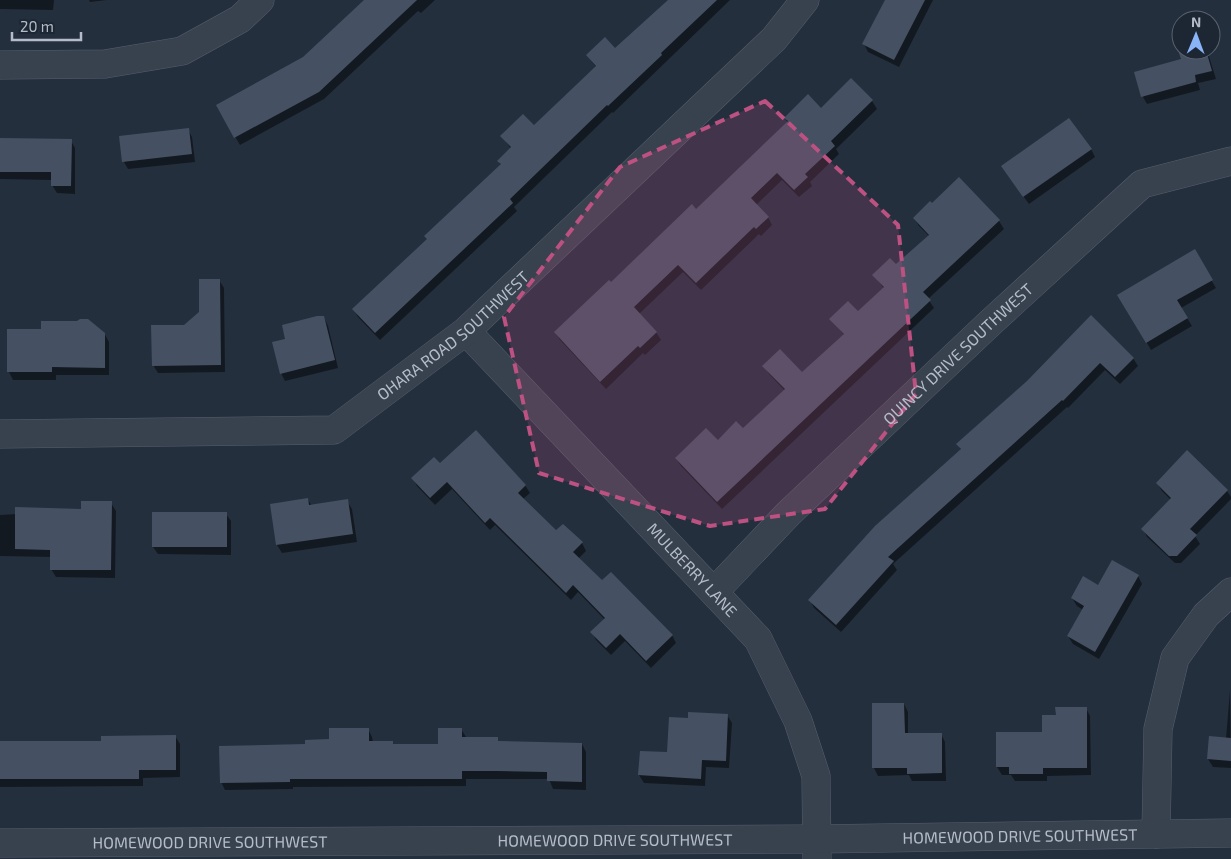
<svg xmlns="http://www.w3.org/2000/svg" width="1231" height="859" font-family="'Exo 2',sans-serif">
  <rect width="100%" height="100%" fill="#242f3e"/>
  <g fill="#0007">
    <polygon points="0,0 54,0 53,10 0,9"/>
    <polygon points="89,0 107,0 90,2"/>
    <polygon points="366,0 435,0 421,13 418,11 324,99 240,145 217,106 304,58"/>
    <polygon points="670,0 730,0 613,113 612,112 514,207 517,211 380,340 358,317 354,310 428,240 501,165 499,161 511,149 502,136 534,127 596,67 587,55 615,49"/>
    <polygon points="886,0 933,0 899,67 868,52 864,44"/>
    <polygon points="1180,50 1207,50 1216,79 1198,83 1200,90 1147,104 1143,97 1182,60"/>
    <polygon points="872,101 877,109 836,149 839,154 810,182 812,186 799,197 782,180 756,205 768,217 772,225 761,236 759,234 701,290 683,272 639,314 656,332 661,340 645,355 643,353 606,389 560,340 555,332 696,210 788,123 785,118 821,109"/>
    <polygon points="188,130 192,137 195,162 128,169 124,162"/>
    <polygon points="0,140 71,141 75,148 75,194 57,193 52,185 52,180 0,179"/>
    <polygon points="1091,149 1095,157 1029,204 1007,174"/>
    <polygon points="959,179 999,221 1004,229 928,299 934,308 722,509 681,466 676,459 743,430 785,391 769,374 764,366 802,374 844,335 831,319 858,313 884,289 874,275 896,266 929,236 919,226 914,218 932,205"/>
    <polygon points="1194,251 1216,288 1181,308 1192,326 1151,350 1119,295"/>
    <polygon points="219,280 224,288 225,372 158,373 153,365 185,326 200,313"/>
    <polygon points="1091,317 1133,358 1138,366 1120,384 1105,370 1068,408 1067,407 893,564 897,570 841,632 814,608 810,600 961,450 958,444 1028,381"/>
    <polygon points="324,318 328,326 338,368 285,381 281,373 286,340"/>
    <polygon points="104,333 109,342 109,375 56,375 56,380 13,380 9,372"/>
    <polygon points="440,465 525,485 530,493 523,499 556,532 582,543 586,551 578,559 602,582 672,635 676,643 651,668 625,641 611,655 596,640 592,632 605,620 578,592 571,600 495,525 490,530 452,489 435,505 417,486 413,478"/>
    <polygon points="1157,483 1227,491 1231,497 1231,499 1195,536 1200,544 1181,563 1175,563 1147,537 1143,529 1171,500 1162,491"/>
    <polygon points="308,500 312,506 347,501 352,509 357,542 282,553 277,545 271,505"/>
    <polygon points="111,503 116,511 115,578 56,577 51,569 52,557 0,556 0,515 82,510"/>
    <polygon points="226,514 231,521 231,555 158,554 153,547"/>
    <polygon points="1138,576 1142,584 1099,659 1073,644 1068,636 1083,610 1077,606 1072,598 1098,587"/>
    <polygon points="1230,690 1231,768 1213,767 1208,759 1226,739"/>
    <polygon points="904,704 908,712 908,735 941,734 945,742 946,781 912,781 909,775 878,776 874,768"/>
    <polygon points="1086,708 1090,716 1091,775 1047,776 1047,781 1015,781 1011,775 1002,775 997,767 1043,733 1057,717"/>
    <polygon points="727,715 732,723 729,768 706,767 705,786 644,783 639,775 668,753"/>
    <polygon points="368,729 372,737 373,742 392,742 394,745 440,745 461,729 466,737 497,739 499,742 582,744 586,752 586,790 553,789 549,779 466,779 466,786 293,787 293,789 225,790 221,782 306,745 330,741"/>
    <polygon points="175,736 180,744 180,777 143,778 143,786 0,787 0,742 103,742"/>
  </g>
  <g fill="#455162">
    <polygon points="364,0 417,0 319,92 234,138 216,105 303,57"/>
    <polygon points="668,0 717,0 661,53 662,55 608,106 607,105 510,199 513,203 375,333 352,309 427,239 424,236 501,164 497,161 511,147 500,136 523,114 534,125 596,66 586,55 605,37 615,48"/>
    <polygon points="885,0 925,0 894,60 862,44"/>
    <polygon points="1178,50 1206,50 1212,71 1195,75 1196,82 1141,97 1134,72 1181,59"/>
    <polygon points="851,78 873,100 831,141 835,146 805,174 808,177 794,190 777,173 751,198 769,217 756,229 754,227 696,283 678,265 634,307 657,332 640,348 638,346 600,382 554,332 609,280 611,282 692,204 696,209 788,121 784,118 808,94 821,108"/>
    <polygon points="1069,118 1092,149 1023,197 1001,166"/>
    <polygon points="189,128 192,154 122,162 119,136"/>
    <polygon points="0,138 72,139 71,186 51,186 51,172 0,172"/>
    <polygon points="959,177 1000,220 923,292 931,300 717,502 675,458 706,428 718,440 736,421 743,428 785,389 762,366 780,349 802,372 844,334 829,319 848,301 858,311 884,287 872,275 890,258 896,264 929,235 913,218 930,201 932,203"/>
    <polygon points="1195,249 1213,280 1177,300 1188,318 1146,343 1117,295"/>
    <polygon points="199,279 220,279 221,365 152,366 151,325 184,325 199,312"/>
    <polygon points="1091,315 1134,358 1115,377 1100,363 1063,401 1062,400 888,557 894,561 836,625 808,600 875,526 961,449 956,444 1027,381"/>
    <polygon points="317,316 324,316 335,360 280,374 272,342 285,339 282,325"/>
    <polygon points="80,319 88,319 105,333 105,368 52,367 52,372 7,372 7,329 41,329 41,321 77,321"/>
    <polygon points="476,430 526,485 518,493 556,530 563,524 583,542 573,552 602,580 611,572 673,635 646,661 620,634 606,648 590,632 605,618 573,585 566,593 490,518 485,523 447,482 430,498 411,478 434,457 440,463"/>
    <polygon points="1187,450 1228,490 1190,529 1197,535 1177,556 1169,556 1141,529 1171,498 1156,483"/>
    <polygon points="308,498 309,505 348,499 353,534 276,545 270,504"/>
    <polygon points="81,501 112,501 111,570 50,570 50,550 15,549 15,507 81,509"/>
    <rect x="152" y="512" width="75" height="35"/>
    <polygon points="1112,560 1139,575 1095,652 1067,636 1084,606 1071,598 1083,576 1098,585"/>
    <polygon points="872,703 904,703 905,733 942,733 942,773 907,774 907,768 872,768"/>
    <polygon points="1055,707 1087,707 1087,768 1043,768 1043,774 1009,774 1009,767 996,767 996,732 1042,732 1042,715 1056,715"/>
    <polygon points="688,712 728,714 726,761 702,760 701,779 638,775 640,751 667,752 669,717 688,718"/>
    <polygon points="329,728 369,728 369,741 393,741 393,744 438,744 438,728 462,728 462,737 498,737 498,741 582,743 582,782 547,781 547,772 498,771 462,771 462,779 290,779 290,782 220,783 219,746 305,744 305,740 329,739"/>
    <polygon points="176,735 176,770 139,770 139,779 0,779 0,741 101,741 101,736"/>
    <polygon points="1209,736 1231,738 1231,761 1207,759"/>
  </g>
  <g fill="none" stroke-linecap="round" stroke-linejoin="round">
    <g stroke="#565f6c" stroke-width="29">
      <g id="minor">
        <polyline points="0,65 105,64 182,51 240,19 260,0"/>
        <path id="s1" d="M 466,331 L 758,639 L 798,721 L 816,776 L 817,859"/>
        <path id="s2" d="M 0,434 L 334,430 L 466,331 L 774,39 L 805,0"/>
        <path id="s3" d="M 714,592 L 788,514 L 990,323 L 1142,184 L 1231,161"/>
        <polyline points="1156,834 1158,729 1175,658 1206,615 1231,592"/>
        <path id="s4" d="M 0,843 L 816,839 L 1231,833"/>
      </g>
    </g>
    <use href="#minor" stroke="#38414e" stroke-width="28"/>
  </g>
  <path fill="#bd5182" fill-opacity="0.2" stroke="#bd5182" stroke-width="4" stroke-dasharray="10 6" stroke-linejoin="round" d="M 765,101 L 898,225 L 916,394 L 825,509 L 710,526 L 539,473 L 504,317 L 620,167 Z"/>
  <g text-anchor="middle" stroke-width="4" stroke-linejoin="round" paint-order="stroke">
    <g font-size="16" fill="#b4bcc9" stroke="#1d2633">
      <text dy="6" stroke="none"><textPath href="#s2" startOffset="486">OHARA ROAD SOUTHWEST</textPath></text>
      <text dy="6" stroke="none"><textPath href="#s3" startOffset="341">QUINCY DRIVE SOUTHWEST</textPath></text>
      <text dy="6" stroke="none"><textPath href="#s1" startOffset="329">MULBERRY LANE</textPath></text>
      <text dy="6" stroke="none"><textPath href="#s4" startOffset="1020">HOMEWOOD DRIVE SOUTHWEST</textPath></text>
      <text dy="6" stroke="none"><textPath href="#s4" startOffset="615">HOMEWOOD DRIVE SOUTHWEST</textPath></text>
      <text dy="6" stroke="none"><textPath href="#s4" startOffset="210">HOMEWOOD DRIVE SOUTHWEST</textPath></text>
    </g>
  </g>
  <g transform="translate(1196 35) rotate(1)"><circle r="24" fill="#1d2633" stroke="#59626f"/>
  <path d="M0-4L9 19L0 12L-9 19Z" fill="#8ab4f8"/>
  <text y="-8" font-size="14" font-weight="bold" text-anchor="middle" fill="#b4bcc9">N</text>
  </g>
  <path d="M12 32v8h69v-8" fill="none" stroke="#b4bcc9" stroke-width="2.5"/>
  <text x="20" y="32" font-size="15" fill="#b4bcc9" stroke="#1d2633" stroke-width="4" paint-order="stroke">20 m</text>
</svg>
